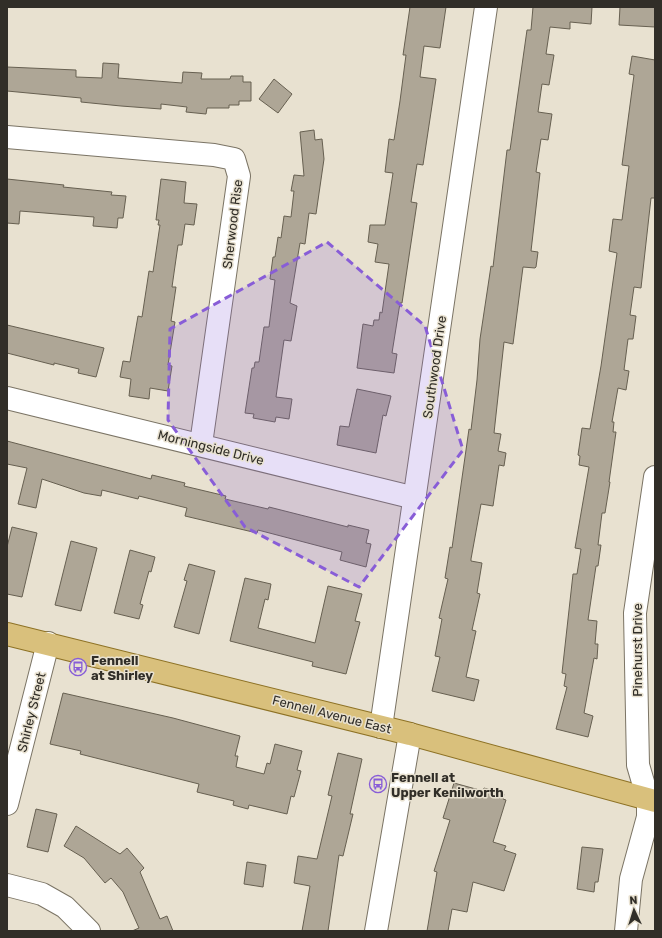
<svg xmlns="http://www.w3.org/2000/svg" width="662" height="938" font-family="Rubik,sans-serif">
  <rect width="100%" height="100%" fill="#e8e1d0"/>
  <g fill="#aea696" stroke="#676051">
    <polygon points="410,7 446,7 440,48 424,46 420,77 436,79 423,165 417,164 411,202 417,203 402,303 400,303 392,353 397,354 394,373 357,368 363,324 373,326 374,320 379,320 380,312 382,313 389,264 375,262 378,244 368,242 370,225 385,225 393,173 385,172 389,139 394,140 400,101 406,55 403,55"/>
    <polygon points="533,7 592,7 591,24 570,22 570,29 550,27 546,54 554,55 549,85 542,84 538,112 552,114 548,140 541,139 536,172 540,173 531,251 538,252 536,267 535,268 523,267 513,344 504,342 494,433 501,434 498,451 506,453 504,466 499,465 493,506 481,504 471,559 471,561 482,563 477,593 480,594 472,630 476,631 466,677 479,680 474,701 432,691 440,657 435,656 442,619 439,618 448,579 445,578 450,547 452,548 469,429 471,430 477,380 480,339 491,266 493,267 507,150 510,150 527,30 531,30"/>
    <polygon points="620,7 655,7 655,27 619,25"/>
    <polygon points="632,56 655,60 655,198 651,198 641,288 634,287 630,315 636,316 633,339 628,339 624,370 629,371 626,390 618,388 612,422 614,422 613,432 616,432 609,482 610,482 605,513 602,513 598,545 601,545 598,566 596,566 588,620 597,621 595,644 598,644 597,659 594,658 584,713 593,716 588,737 556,729 567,687 564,686 566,674 562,673 573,574 577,574 581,549 575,548 589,467 579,465 580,456 578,455 582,428 590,429 601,366 617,253 609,251 613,219 622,220 629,166 622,165 634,75 629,74"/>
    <polygon points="103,63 119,64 118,78 182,83 183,72 202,73 201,79 230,79 231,76 243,76 243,82 251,82 251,101 239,101 239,105 229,105 229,108 207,108 206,114 186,112 187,107 161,104 161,109 121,106 81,102 81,98 7,91 7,67 76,70 76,77 102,78"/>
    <polygon points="274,79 292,94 278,113 259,99"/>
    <polygon points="314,130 315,140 322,139 324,159 316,214 309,213 305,244 300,243 290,303 297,306 291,341 284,340 276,397 292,399 289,419 276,417 275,422 253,418 254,414 245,413 252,368 254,368 255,362 259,362 264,327 269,327 275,280 270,279 273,257 275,257 278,237 281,238 284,216 291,217 294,191 291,191 294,175 304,176 300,132"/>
    <polygon points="7,179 64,185 63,187 112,192 111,195 126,196 123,218 118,218 117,228 93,226 94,217 20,211 19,224 7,223"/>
    <polygon points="161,179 186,182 184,203 197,204 194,225 185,224 182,245 178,245 172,287 176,287 171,321 175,322 168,365 172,366 168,391 150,388 149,399 129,396 131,379 120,377 123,361 130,362 138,316 142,317 149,271 153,272 160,225 158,225 159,220 156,220"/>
    <polygon points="7,325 104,348 96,377 78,373 79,369 54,363 54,365 7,353"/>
    <polygon points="357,389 391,396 386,416 383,415 376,453 337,445 340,426 349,427"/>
    <polygon points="7,441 151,479 152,475 185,483 184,486 226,496 225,499 268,509 269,507 348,527 348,525 369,530 366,543 371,544 366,567 340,560 342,552 258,530 257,533 185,516 187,508 139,496 138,499 102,490 101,496 84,493 42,479 36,508 18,504 27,468 7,464"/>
    <polygon points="12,527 37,533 22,597 7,594 7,547"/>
    <polygon points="71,541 97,548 81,611 55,605"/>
    <polygon points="130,550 155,557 151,572 149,571 140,604 143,605 139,619 114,613"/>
    <polygon points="189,564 215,571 199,634 174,627 187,581 184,580"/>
    <polygon points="245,578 271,584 268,600 265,599 258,628 315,643 328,586 362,594 355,621 360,622 346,674 312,666 313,662 230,641"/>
    <polygon points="63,693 173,718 240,736 235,756 238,756 236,767 264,774 267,763 270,764 275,744 302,751 297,770 301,771 294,797 291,796 287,814 249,805 248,809 233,805 234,801 197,792 199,784 80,754 81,751 50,744"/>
    <polygon points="338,753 362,759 350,814 353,814 343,856 339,855 328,931 302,931 310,886 294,883 298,856 317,859 332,796 328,795"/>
    <polygon points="454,783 483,791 484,788 504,794 503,799 506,800 493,842 506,846 504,850 516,854 504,891 473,882 467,912 452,909 448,931 427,931 437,872 434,871 450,820 443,818"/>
    <polygon points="36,809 57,814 48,852 27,847"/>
    <polygon points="76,826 120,854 127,848 144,868 140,872 160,919 167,916 173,931 132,931 139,928 123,892 111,878 105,883 84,858 64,846"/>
    <polygon points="582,847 603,849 598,882 595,882 594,892 577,889"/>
    <polygon points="247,862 266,865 263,887 244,884"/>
  </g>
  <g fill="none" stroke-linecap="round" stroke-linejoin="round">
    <g stroke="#7b7465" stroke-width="24">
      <g id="minor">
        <polyline points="7,137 214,155 234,159 239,176 201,444"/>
        <polyline points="7,398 415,498"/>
        <polyline points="381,727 486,7"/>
        <polyline points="7,804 48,643"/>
        <polyline points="7,885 42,894 65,907 89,931"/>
        <polyline points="376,931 410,734"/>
        <polyline points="626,931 631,879 648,817 648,799 638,765 635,613 655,477"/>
      </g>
    </g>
    <g stroke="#8e7225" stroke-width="24">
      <polyline id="major" points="7,634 410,734 655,801"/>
    </g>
    <use href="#minor" stroke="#fff" stroke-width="22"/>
    <use href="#major" stroke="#d9c07c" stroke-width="22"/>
  </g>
  <path fill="#885dd7" fill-opacity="0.2" stroke="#885dd7" stroke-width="3" stroke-dasharray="8 5" stroke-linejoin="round" d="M 327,242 L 425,326 L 463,450 L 359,587 L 245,527 L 168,420 L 170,329 Z"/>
  <defs>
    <g id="bus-ring" transform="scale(0.9)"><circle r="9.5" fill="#e8e1d0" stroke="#885dd7" stroke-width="1.5"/><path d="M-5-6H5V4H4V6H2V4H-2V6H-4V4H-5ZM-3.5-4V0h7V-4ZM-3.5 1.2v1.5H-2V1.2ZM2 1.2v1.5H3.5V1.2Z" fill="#885dd7"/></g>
  </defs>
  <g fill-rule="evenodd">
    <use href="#bus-ring" x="78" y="667"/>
    <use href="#bus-ring" x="378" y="784"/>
  </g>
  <g text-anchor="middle" stroke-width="3" stroke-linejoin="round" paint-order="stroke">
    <g font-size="13" fill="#312e28" stroke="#e8e1d0">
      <text transform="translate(232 224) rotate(-83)" y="5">Sherwood Rise</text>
      <text transform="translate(434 367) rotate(-82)" y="5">Southwood Drive</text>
      <text transform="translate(211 447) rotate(14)" y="5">Morningside Drive</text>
      <text transform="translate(637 650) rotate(-90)" y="5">Pinehurst Drive</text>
      <text transform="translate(31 712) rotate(-76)" y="5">Shirley Street</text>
      <text transform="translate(332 714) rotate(14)" y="5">Fennell Avenue East</text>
    </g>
    <g font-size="13" font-weight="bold" fill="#312e28" stroke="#e8e1d0" text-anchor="start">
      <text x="91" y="665">Fennell<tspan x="91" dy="15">at Shirley</tspan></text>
      <text x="391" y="782">Fennell at<tspan x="391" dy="15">Upper Kenilworth</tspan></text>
    </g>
  </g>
  <rect width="662" height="938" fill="none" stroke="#312e28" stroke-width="16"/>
  <g transform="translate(634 910) rotate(356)" stroke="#e8e1d0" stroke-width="3" paint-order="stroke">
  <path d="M0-3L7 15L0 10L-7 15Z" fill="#312e28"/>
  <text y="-6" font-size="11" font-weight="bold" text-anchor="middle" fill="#312e28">N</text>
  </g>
</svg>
